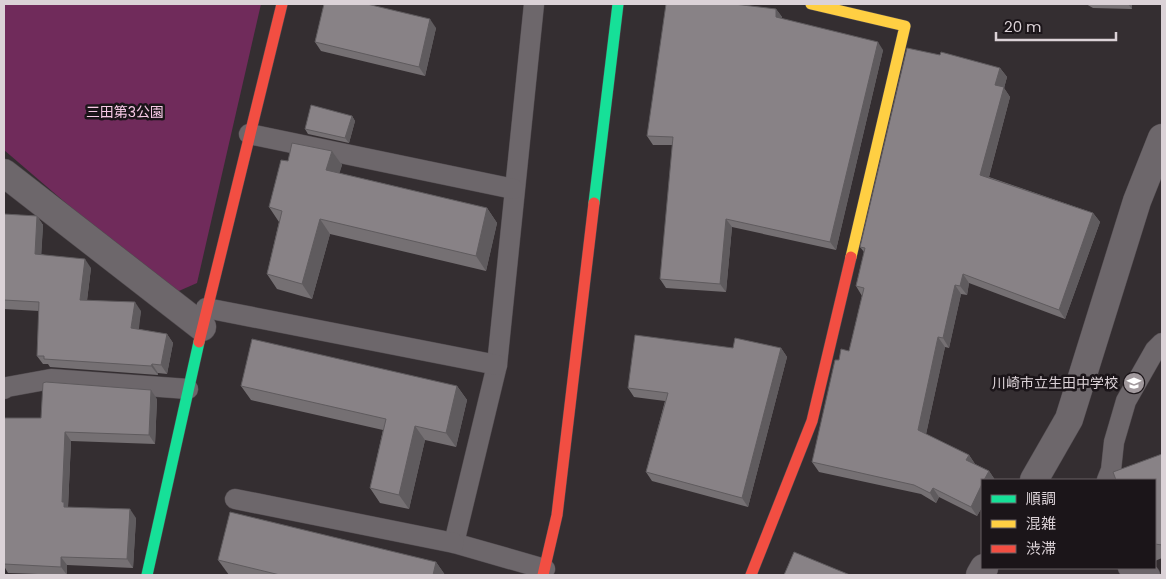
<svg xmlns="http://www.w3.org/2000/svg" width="1166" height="579" font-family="Poppins,'Noto Sans JP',sans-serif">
  <rect width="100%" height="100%" fill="#342e31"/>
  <polygon fill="#702b5b" points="4,4 261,4 197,283 172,294 4,150"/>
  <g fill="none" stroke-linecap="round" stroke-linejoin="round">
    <g stroke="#514b4f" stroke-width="21">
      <g id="lane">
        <polyline points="534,4 497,365 454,543 545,569"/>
        <polyline points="249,134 514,189"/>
        <polyline points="206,308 497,365"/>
        <polyline points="4,389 7,387 51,379 188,389"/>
        <polyline points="1107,480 1111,470 1114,442 1126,401 1155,350 1162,343"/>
        <polyline points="235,499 454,543"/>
        <polyline points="1128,568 1150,575"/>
      </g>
    </g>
    <g stroke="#514b4f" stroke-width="29">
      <g id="street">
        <polyline points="4,173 202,327"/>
        <polyline points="1034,480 1069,419 1137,201 1162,138"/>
        <polyline points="980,575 984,568"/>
      </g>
    </g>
    <g stroke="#514b4f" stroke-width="12">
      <g id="fast">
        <polyline points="594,203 618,4"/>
        <polyline points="147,575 199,342"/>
      </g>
    </g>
    <g stroke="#514b4f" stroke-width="12">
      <polyline id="slow" points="811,4 905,26 851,257"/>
    </g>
    <g stroke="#514b4f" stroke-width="12">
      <g id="jam">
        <polyline points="199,342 282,4"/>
        <polyline points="543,575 557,515 594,203"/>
        <polyline points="751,575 812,421 851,257"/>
      </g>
    </g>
    <use href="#lane" stroke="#6d676b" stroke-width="20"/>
    <use href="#street" stroke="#6d676b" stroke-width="28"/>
    <use href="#fast" stroke="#16e098" stroke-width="11"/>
    <use href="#slow" stroke="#ffcf43" stroke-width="11"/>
    <use href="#jam" stroke="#f24e42" stroke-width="11"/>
  </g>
  <g fill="#757073">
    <polygon points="324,4 374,4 374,6 436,28 425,76 321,51 315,42"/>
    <polygon points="1086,4 1132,4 1132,9 1093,8"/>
    <polygon points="776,9 782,17 782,19 883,50 836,250 732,227 726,292 666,288 660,279 673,145 653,145 647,136"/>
    <polygon points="1000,68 1007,77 1004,88 1010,97 989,177 1093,213 1100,222 1065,319 969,283 967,295 961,294 949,348 945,347 926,434 969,455 975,464 989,471 995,480 982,480 982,507 977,516 939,497 936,503 921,494 819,472 812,462 839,360 849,351 862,296 856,286 864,252 860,247"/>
    <polygon points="352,116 355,121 349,143 308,134 305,129"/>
    <polygon points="332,151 342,165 339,173 487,208 497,223 486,271 330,234 312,299 277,289 267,274 279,222 269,207 288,161"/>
    <polygon points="4,214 37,216 43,225 41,254 91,268 87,300 141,311 138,329 167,334 173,343 167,374 158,373 158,375 50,367 48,364 43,364 37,356 39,311 4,309"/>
    <polygon points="733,348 781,348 787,357 748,507 652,481 646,472 665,401 634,397 628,388"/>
    <polygon points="241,386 457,386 467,400 456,447 425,440 409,509 380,503 370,488 383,430 251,400"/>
    <polygon points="157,399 155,444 71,441 68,507 136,518 133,568 67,565 67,575 8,573 4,566 4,418 41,418"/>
    <polygon points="1162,454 1162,558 1155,561 1155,480"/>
    <polygon points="218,560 436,562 445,575 229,575"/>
  </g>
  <g fill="#5f5b5e">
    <polygon points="1128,4 1132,4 1132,9"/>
    <polygon points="776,9 782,17 782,25 776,17"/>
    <polygon points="430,19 436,28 425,76 419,67"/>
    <polygon points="878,42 883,50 836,250 830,242"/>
    <polygon points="1000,68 1007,77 1004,88 1010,97 987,184 980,175 995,85"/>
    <polygon points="352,116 355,121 349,143 345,138"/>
    <polygon points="332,151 342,165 336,185 326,170"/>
    <polygon points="487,208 497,223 486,271 476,256"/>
    <polygon points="1093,213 1100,222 1065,319 1059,310"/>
    <polygon points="37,216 43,225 41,262 35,254"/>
    <polygon points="320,219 330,234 312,299 302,284"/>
    <polygon points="726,219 732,227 726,292 720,284"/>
    <polygon points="85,259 91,268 86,309 80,300"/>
    <polygon points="963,274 969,283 967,295 960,286"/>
    <polygon points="955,285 961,294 949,348 943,338"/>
    <polygon points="135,302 141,311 138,337 131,328"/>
    <polygon points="167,334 173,343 167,374 161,365"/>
    <polygon points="938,337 945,347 925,439 918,430"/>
    <polygon points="781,348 787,357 748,507 742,498"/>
    <polygon points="152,364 158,373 158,375 151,366"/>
    <polygon points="457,386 467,400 456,447 446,433"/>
    <polygon points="151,390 157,399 155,444 149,435"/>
    <polygon points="415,426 425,440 409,509 399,495"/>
    <polygon points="65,432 71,441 68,507 70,510 64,507 62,502"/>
    <polygon points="969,455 975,464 966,460"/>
    <polygon points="989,471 995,480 984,480"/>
    <polygon points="982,484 982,507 977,516 971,507"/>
    <polygon points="933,488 939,497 936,503 930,493"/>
    <polygon points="130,509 136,518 133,568 127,559"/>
    <polygon points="61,557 67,565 67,575 61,567"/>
    <polygon points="436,562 445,575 433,575"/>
  </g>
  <g fill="#888286" stroke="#5f5b5e">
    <polygon points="324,4 367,4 430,19 419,67 315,42"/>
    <polygon points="666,4 734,4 776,9 776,17 878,42 830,242 726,219 720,284 660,279 673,137 647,136"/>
    <polygon points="907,48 940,55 941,52 1000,68 995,85 1004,87 980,175 1093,213 1059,310 963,274 960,286 955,285 943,338 938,337 918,430 969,455 966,460 989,471 984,480 982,480 982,484 971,507 933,488 930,493 914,485 812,462 835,360 839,360 841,349 849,351 864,288 856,286 865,248 860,247"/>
    <polygon points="311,105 352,116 345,138 305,129"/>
    <polygon points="292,143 332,151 326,170 487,208 476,256 320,219 302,284 267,274 282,211 269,207 281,160 288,161"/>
    <polygon points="4,214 37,216 35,254 85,259 80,300 135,302 131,328 167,334 161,365 152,364 151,366 44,359 44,356 37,356 39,302 4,300"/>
    <polygon points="635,335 733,348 735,338 781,348 742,498 646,472 668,393 628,388"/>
    <polygon points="252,339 457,386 446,433 415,426 399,495 370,488 386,419 241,386"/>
    <polygon points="46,382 151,390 149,435 65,432 62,502 64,502 64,507 130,509 127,559 61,557 61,567 4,564 4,418 41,418 43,383"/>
    <polygon points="1162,454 1162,545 1155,544 1155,480 1116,480 1113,472"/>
    <polygon points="230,512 436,562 433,575 280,575 218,560"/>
    <polygon points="794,552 850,575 784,575"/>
  </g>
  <defs>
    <g id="school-disc" transform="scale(1.125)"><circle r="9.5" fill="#a1999d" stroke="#1b1519"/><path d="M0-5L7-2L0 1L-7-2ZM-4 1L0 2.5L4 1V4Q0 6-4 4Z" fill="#fff"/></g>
  </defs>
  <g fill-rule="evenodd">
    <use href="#school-disc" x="1134" y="383"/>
  </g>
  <g text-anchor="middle" stroke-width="5" stroke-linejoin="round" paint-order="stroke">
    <g font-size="14" fill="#f7c9e5" stroke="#1b1519">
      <text x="125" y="117">三田第3公園</text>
    </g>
    <g font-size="14" fill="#dbd2d7" stroke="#1b1519" text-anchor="end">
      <text x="1118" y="388">川崎市立生田中学校</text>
    </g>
  </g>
  <rect width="1166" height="579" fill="none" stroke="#dbd2d7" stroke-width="10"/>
  <rect x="981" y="479" width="175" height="90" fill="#1b1519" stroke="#686165"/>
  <rect x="991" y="495" width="25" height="8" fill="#16e098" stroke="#686165"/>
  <text x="1026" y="504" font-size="15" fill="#dbd2d7">順調</text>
  <rect x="991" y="520" width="25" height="8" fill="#ffcf43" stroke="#686165"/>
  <text x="1026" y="529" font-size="15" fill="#dbd2d7">混雑</text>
  <rect x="991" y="545" width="25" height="8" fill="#f24e42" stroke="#686165"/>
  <text x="1026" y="554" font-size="15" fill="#dbd2d7">渋滞</text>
  <path d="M996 32v8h120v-8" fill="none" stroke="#dbd2d7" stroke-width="2.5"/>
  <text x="1004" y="32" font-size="15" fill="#dbd2d7" stroke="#1b1519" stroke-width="4" paint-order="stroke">20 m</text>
</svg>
